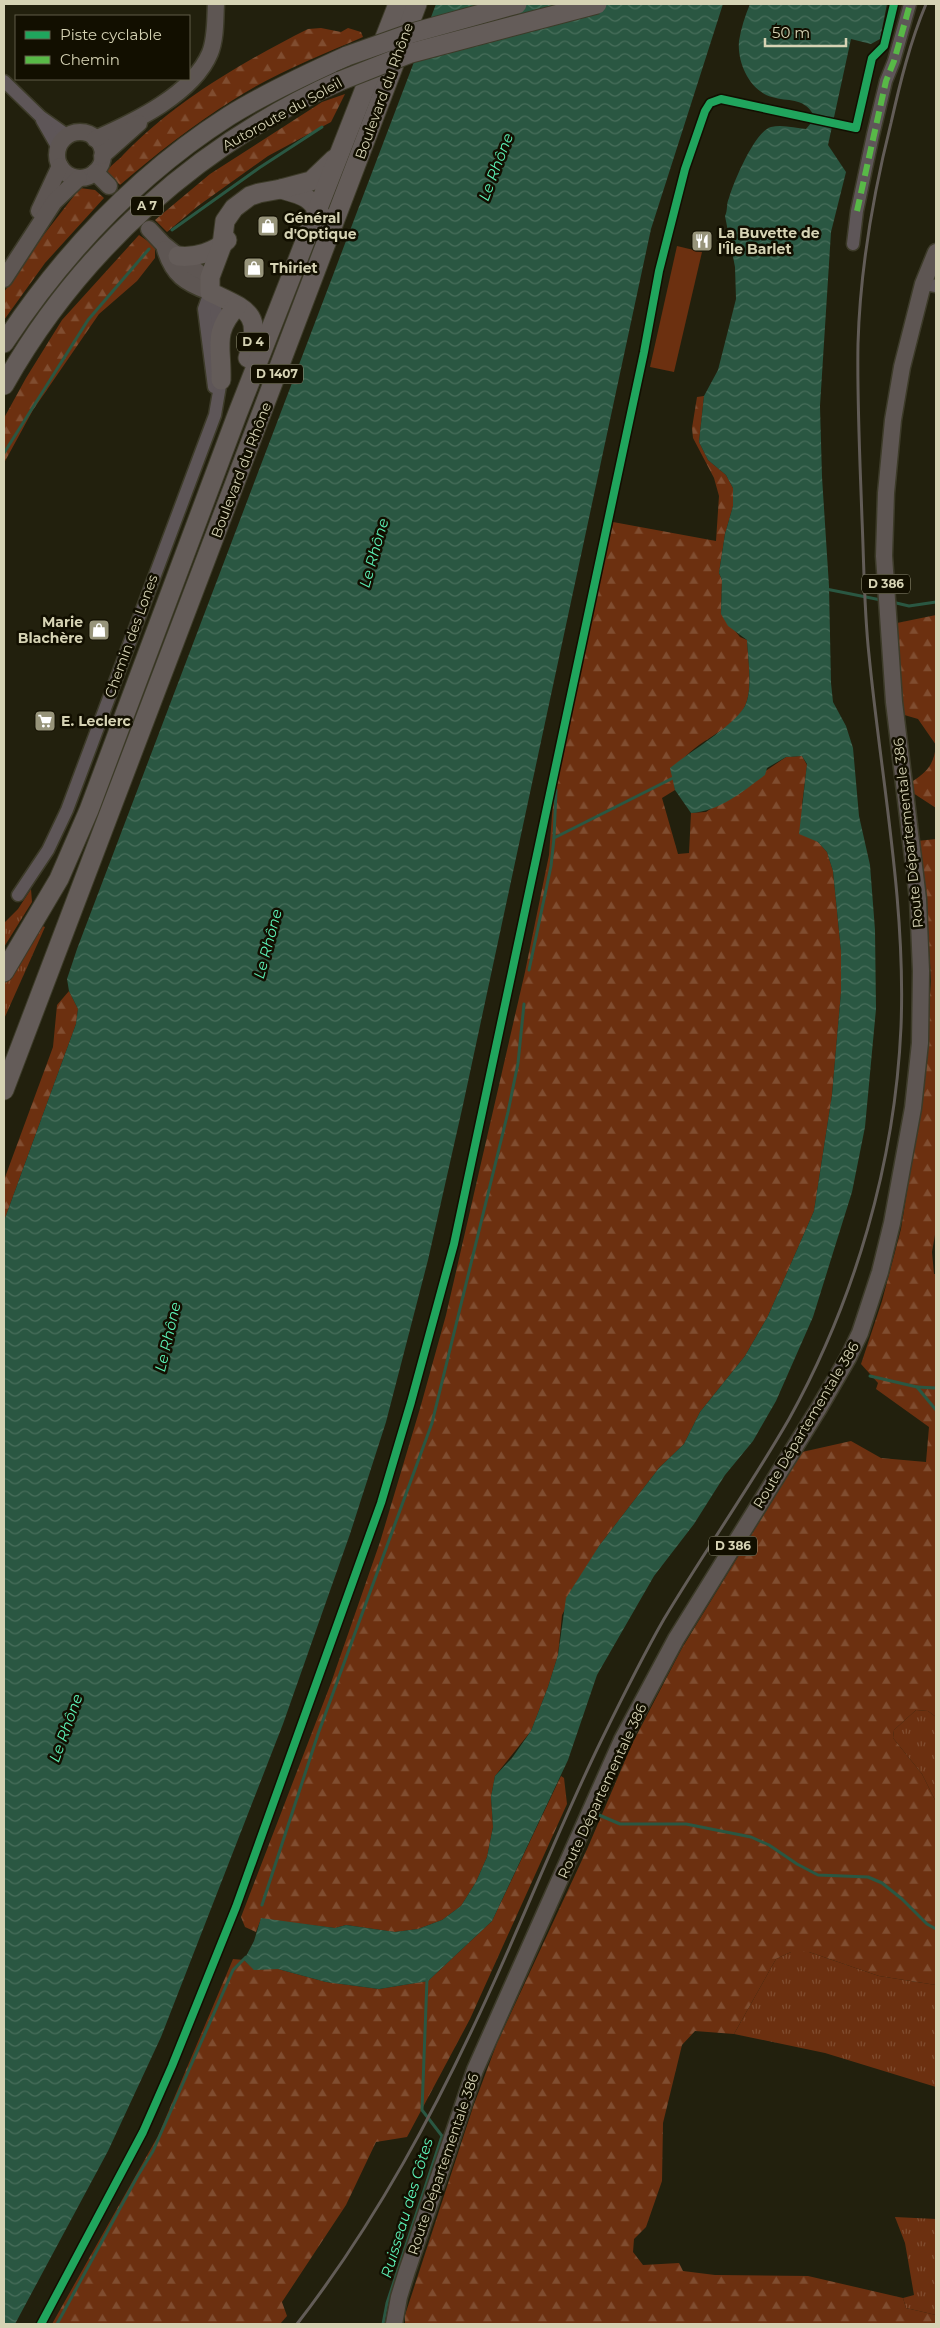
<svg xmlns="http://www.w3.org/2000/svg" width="940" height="2328" font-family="Montserrat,sans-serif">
  <defs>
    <pattern id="grass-tufts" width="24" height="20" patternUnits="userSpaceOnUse" patternTransform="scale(1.25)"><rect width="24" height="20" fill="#6c3010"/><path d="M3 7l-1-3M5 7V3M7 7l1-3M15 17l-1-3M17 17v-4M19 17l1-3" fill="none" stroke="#804d30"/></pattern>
    <pattern id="forest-firs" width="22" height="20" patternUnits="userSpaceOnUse" patternTransform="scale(1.25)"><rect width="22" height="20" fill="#6c3010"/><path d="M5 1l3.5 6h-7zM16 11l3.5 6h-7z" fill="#804d30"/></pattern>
    <pattern id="water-waves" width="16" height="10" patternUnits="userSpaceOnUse" patternTransform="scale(1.25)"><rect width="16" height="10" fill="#2a5742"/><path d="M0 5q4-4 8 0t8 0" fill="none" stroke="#486e5b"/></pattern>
  </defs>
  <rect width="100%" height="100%" fill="#22200d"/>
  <g fill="url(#grass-tufts)">
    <polygon points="31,889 32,902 4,947 4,923 18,909"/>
    <polygon points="40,925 45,927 4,1019 4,979"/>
    <polygon points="916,1710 928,1711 936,1717 936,1802 922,1774 893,1738 894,1730"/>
    <polygon points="791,1952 809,1952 879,1976 936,1985 936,2087 825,2053 734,2034 776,1959"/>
    <polygon points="895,2217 936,2219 936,2315 906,2308 903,2298 914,2295 905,2243"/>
  </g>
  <g fill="url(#forest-firs)">
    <path d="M 321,28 L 341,32 L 348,28 L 361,32 L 363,37 C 319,56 273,74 233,100 C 193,125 156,154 120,185 L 107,172 C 111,164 117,162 123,155 C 174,102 242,62 308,29 Z"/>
    <polygon points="345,94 331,122 268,156 198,206 167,232 155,220 210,174 322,102"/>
    <polygon points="80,188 95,190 104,198 45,263 4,320 4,292 42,237"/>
    <polygon points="139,235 155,246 155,258 137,281 99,314 33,410 4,463 4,418 26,378 62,320"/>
    <path d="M 704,396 L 699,442 L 708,460 L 726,475 L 733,488 L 733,506 L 725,534 L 719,573 L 722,580 L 721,613 L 740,637 L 747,640 C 748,658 753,689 745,706 C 729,739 668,745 675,790 L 662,798 L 678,854 L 689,853 L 691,813 L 706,812 L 786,757 L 802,756 L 807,765 L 802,805 L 806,835 L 818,842 L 827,852 L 833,871 L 841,951 L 841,992 L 832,1095 L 814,1211 L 768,1316 L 745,1356 L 700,1412 L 684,1444 L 659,1468 L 599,1546 L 562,1615 L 558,1655 L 548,1687 L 531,1731 L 495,1776 L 491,1797 L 493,1827 L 487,1857 L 476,1882 L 461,1906 L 442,1920 L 418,1929 L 395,1932 L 346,1925 L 335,1928 L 261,1919 L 256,1932 L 245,1927 L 241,1917 L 331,1683 L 380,1542 L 421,1405 L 446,1315 L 525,972 L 549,855 L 554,789 L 613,522 L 716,541 L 719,496 L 714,478 L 693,438 L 692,428 L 697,397 Z"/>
    <path d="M 936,615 L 936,808 L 913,793 L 913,781 C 928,771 934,764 936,745 L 918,719 L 901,714 L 897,623 Z"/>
    <polygon points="936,839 936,1229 932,1252 934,1274 936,1274 936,1717 928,1711 916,1710 894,1730 893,1738 922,1774 936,1802 936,1985 879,1976 809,1952 791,1952 776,1959 734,2034 695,2031 682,2045 663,2123 662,2181 646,2227 634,2239 633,2252 643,2265 679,2263 683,2271 715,2275 808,2276 903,2298 906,2308 936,2315 936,2324 405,2324 405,2315 473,2107 497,2043 588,1847 632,1744 682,1648 802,1452 851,1441 881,1458 926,1462 929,1427 876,1389 878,1383 861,1364 882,1301 901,1229 921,1103 931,981 926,894 917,841"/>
    <polygon points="69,991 78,1009 76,1024 4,1221 4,1180 53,1047 57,1005"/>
    <polygon points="561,1776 564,1778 567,1804 470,2019 407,2137 376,2142 346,2205 282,2302 287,2316 280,2324 52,2324 158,2136 233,1959 244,1960 254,1969 278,1969 326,1982 379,1989 428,1981 492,1921"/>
  </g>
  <polygon fill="#6c3010" points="677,246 702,252 674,372 650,367"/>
  <g fill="url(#water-waves)">
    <polygon points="436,4 723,4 651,229 463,1105 428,1260 386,1422 350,1534 283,1724 161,2037 108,2151 15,2324 4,2324 4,1221 76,1024 78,1009 69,991 67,979 77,949"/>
    <path d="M 750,4 L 887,4 L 880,39 L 871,44 L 851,39 L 828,145 L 846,172 L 831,232 L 820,406 L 822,477 L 829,586 L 831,683 L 833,702 L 846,726 L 853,748 L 859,816 L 870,865 L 875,930 L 876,1009 L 865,1127 L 852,1192 L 813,1317 L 776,1401 L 753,1441 L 725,1475 L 694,1524 L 654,1576 L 597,1675 L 568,1760 L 492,1921 L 428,1981 L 379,1989 L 326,1982 L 278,1969 L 254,1970 L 244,1960 L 254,1941 L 261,1918 L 335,1928 L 346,1925 L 395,1932 L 418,1929 L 442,1920 L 461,1906 L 476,1882 L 487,1857 L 493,1827 L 491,1797 L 495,1776 L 512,1758 L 531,1731 L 548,1687 L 558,1655 L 566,1598 L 599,1546 L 659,1468 L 684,1444 L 700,1412 L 745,1356 L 768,1316 L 814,1211 L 832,1095 L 841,992 L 841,951 L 833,871 L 827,852 L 818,842 L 799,834 L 807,764 L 802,756 L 786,757 L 767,768 L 765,775 C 742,792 720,811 691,813 L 675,790 L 670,768 C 688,753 735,725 745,706 C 753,690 748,658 747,640 L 728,626 L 721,614 L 722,580 L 719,573 L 725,534 L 733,506 L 733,488 L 726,475 L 708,460 L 699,442 L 704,396 L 718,370 L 736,299 L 735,267 L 725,216 C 728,210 726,204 729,198 C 734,181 755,131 771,127 C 782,124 795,128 806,129 L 811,123 L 813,114 C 803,97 788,102 772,97 C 750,91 737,63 739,41 C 741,28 745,16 750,4 Z"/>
  </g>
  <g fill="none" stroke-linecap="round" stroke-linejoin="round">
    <g stroke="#2a5742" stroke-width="3">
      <polyline points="172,230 259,168 322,127"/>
      <polyline points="4,453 88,320 149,249"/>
      <polyline points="826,589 881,600"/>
      <polyline points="892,602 909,606 936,602"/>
      <polyline points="554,838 673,778"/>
      <polyline points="529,970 551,866 554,838 556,790"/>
      <polyline points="870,1376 917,1387 936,1410"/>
      <polyline points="917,1387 936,1388"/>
      <polyline points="599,1815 620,1824 686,1824 751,1837 769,1845 797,1864 818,1875 868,1877 882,1883 902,1899 927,1924 936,1929"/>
      <polyline points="262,1905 318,1734 432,1423 508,1112 518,1063 524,1004"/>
      <polyline points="57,2324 137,2177 153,2151 233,1970 246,1957"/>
      <polyline points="383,2324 387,2303 442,2136 422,2110 427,1979"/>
    </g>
    <g stroke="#3d3b29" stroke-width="15">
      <g id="minor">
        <polyline points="4,81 41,117 68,136"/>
        <polyline points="42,120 58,148"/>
        <polyline points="853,244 857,211 873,135 886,81 894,61 910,4"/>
        <polyline points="923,284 936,286"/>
        <polyline points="210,292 216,311 215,338"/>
        <polyline points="210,292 204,309 214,387"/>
        <polyline points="18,895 48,850 67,810 215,415 221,380 220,373"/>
      </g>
    </g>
    <g stroke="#3d3b29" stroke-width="19">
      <g id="major">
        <circle cx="80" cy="155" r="23"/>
        <path d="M 95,139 C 134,122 193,94 210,53 C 216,38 215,20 216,4"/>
        <polyline points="102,156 139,123"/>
        <polyline points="95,172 109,186"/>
        <polyline points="39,211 60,166"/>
        <polyline points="149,229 163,244 198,272 210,292"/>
        <path d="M 165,249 C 173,275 185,283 210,292"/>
        <polyline points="4,279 54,202 79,178"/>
        <polyline points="394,2324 399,2297 407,2271 475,2070 622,1740 676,1639 819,1408 848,1358 860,1333 880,1272 892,1223 913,1108 920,1043 921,971 918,899 894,702 884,556 886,493 893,420 902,367 923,284 936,252"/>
      </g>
    </g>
    <g stroke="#3d3b29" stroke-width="21">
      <g id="highway">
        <path d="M 281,189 C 302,195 310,196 321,215"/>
        <path d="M 178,256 C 195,258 215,252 227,240"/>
        <path d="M 4,343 C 63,254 138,174 229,116 C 266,93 307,74 347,56"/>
        <path d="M 248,358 C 263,312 247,310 210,292 L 210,277 L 222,245 L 225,221 L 234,208 L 250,196 L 259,193 L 281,189 L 311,181 L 334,159"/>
        <path d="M 221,380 C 222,346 212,333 237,306"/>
        <path d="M 4,385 C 80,250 199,144 340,81"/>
        <polyline points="4,972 59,879 89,810 237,415 398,4"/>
        <polyline points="4,1090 417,4"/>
      </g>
    </g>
    <use href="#minor" stroke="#5e5658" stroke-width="12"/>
    <use href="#major" stroke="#5e5653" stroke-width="16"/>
    <use href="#highway" stroke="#645c59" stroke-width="19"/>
    <path stroke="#625c57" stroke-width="3" d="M 297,2324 C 376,2222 437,2108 490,1991 C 528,1908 561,1823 601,1741 C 621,1700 641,1659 664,1619 C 704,1552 750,1487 789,1419 C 855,1300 895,1163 901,1027 C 906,903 881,778 869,655 C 864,610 864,564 862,519 C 860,461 857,402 858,344 C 860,270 873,195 891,123 C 900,83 910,42 926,4"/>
    <g stroke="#3d3b29" stroke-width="21" stroke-linecap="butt">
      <g id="highway-bridge">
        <polyline points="347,56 412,33 517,4"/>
        <polyline points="340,81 411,53 597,4"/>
      </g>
    </g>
    <use href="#highway-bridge" stroke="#645c59" stroke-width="19"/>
    <polyline stroke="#58b947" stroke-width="6" stroke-dasharray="12 6" stroke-linecap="butt" points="857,211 886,81 894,61 910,4"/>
    <g stroke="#120f00" stroke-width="11">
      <polyline id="cycleway" points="41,2324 143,2132 172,2066 236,1907 381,1503 411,1402 454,1244 644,352 659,271 685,169 705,111 710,103 721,99 856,128 872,58 884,46 894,4"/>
    </g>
    <use href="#cycleway" stroke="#20a55d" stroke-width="8"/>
  </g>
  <defs>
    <g id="shop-square" transform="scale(1.125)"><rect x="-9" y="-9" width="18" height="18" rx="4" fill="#97947a" stroke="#120f00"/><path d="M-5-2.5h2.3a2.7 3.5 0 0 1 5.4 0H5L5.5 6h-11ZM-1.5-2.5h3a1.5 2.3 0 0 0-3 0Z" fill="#fff"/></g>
    <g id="restaurant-square" transform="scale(1.125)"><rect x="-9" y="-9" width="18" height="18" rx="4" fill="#97947a" stroke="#120f00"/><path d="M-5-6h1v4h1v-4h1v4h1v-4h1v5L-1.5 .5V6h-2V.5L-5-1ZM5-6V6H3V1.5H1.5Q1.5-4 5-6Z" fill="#fff"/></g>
    <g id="supermarket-square" transform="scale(1.125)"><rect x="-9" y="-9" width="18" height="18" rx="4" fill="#97947a" stroke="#120f00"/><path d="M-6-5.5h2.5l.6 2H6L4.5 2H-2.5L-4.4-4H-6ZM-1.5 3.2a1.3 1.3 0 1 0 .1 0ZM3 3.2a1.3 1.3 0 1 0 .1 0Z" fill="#fff"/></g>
  </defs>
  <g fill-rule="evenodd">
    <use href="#shop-square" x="268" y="226"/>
    <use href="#restaurant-square" x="702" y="241"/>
    <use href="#shop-square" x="254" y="268"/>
    <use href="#shop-square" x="99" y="630"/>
    <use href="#supermarket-square" x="45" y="721"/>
  </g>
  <g text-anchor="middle" stroke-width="5" stroke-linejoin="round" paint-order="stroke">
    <g fill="#120f00" stroke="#9b987e" stroke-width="1">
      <rect x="131" y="196.5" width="32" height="19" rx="4"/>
      <rect x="237" y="332.5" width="32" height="19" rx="4"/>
      <rect x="251" y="364.5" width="52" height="19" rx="4"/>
      <rect x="862" y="574.5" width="48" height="19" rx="4"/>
      <rect x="709" y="1536.5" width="48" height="19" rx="4"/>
    </g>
    <g font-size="12" font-weight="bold" fill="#d6d3b4">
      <text x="147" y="210">A 7</text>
      <text x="253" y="346">D 4</text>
      <text x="277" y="378">D 1407</text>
      <text x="886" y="588">D 386</text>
      <text x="733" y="1550">D 386</text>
    </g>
    <g font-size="14" fill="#d6d3b4" stroke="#120f00">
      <text transform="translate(384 91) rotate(-70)" y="5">Boulevard du Rhône</text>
      <text transform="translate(282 114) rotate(-29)" y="5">Autoroute du Soleil</text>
      <text transform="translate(241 470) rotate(-69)" y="5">Boulevard du Rhône</text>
      <text transform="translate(131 636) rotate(-70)" y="5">Chemin des Lones</text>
      <text transform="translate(908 833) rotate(-96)" y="5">Route Départementale 386</text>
      <text transform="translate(806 1425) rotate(-59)" y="5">Route Départementale 386</text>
      <text transform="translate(602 1791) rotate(-65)" y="5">Route Départementale 386</text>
      <text transform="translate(443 2164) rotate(-71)" y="5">Route Départementale 386</text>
    </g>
    <g font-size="14" font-weight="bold" fill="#d6d3b4" stroke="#120f00" text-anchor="start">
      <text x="284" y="223">Général<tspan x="284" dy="16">d'Optique</tspan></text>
      <text x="718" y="238">La Buvette de<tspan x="718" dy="16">l'Île Barlet</tspan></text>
      <text x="270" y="273">Thiriet</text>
      <text x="83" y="627" text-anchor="end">Marie<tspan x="83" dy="16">Blachère</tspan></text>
      <text x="61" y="726">E. Leclerc</text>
    </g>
    <g font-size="15" font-style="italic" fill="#5cf2b6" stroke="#120f00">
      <text transform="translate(496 167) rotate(-69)" y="5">Le Rhône</text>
      <text transform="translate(374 553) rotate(-74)" y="5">Le Rhône</text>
      <text transform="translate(268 944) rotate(-75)" y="5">Le Rhône</text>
      <text transform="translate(168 1337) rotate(-77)" y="5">Le Rhône</text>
      <text transform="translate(66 1728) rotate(-70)" y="5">Le Rhône</text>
      <text transform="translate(407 2208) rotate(-73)" y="5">Ruisseau des Côtes</text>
    </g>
  </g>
  <rect width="940" height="2328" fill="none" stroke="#d6d3b4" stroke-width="10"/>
  <rect x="15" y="15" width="175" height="65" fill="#120f00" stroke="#605d48"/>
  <rect x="25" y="31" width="25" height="8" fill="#20a55d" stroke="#605d48"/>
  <text x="60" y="40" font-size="15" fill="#d6d3b4">Piste cyclable</text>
  <rect x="25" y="56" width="25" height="8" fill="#58b947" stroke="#605d48"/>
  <text x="60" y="65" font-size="15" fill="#d6d3b4">Chemin</text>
  <path d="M765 38v8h81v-8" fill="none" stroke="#d6d3b4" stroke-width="2.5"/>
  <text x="772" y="38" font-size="15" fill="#d6d3b4" stroke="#120f00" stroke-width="4" paint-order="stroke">50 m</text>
</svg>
